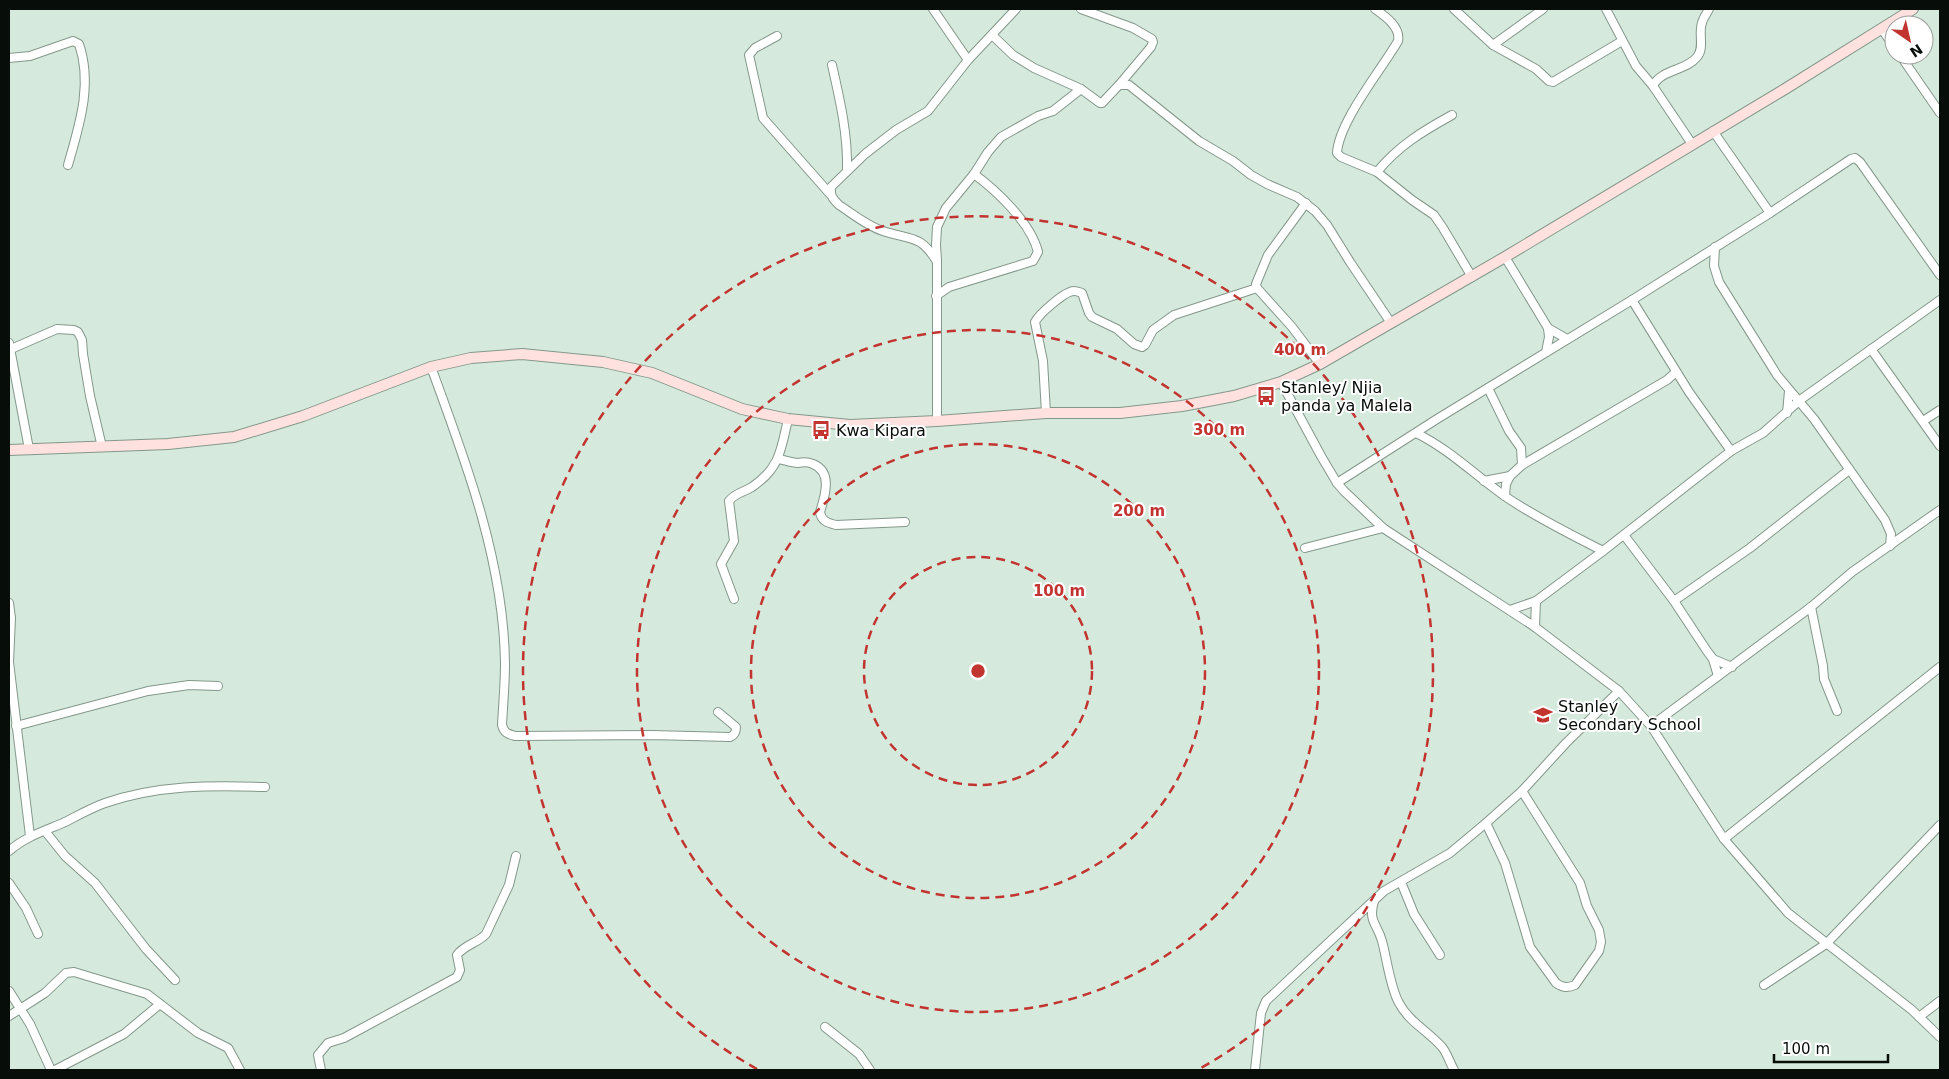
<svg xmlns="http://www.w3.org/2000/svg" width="1949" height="1079" font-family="'DejaVu Sans',sans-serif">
  <rect width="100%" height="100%" fill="#d5eadc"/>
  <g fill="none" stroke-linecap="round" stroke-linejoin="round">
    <g stroke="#84978b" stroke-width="10">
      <g id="street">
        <polyline points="933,9 968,60"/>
        <polyline points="1081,9 1133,28 1152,39 1153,42 1151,47 1119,85"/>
        <path d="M 1375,9 C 1385,16 1401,27 1398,41 C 1382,69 1339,121 1337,153 L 1341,157 L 1377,172 L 1412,200 L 1434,215 L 1443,228 L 1472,277"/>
        <polyline points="1454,9 1493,45 1536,69 1549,81 1553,82 1622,41"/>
        <polyline points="1606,9 1636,66 1653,86"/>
        <polyline points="1882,29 1894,47"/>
        <polyline points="992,35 1013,55 1034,68 1081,89 1100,103 1102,103 1119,85 1129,85 1199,141 1233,161 1251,175 1267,184 1297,197 1315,211 1327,225 1350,262 1391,323"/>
        <polyline points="777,36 755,48 749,55 763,118 830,194"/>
        <polyline points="1493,45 1543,9"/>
        <polyline points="1900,55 1940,113"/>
        <path d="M 9,58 L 30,56 L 73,41 L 79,44 C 93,85 79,126 68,165"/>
        <path d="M 832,65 C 840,100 848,135 847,170"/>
        <polyline points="1713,131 1770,213"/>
        <path d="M 1692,144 L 1653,86 C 1661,69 1686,71 1697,57 C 1705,48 1698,33 1702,23 C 1703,18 1707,13 1709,9"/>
        <path d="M 1377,172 C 1398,146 1423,131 1452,115"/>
        <polyline points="1306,203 1268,255 1256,284 1257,288 1292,327 1320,364"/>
        <polyline points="1715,247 1714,266 1719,282 1777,375 1814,419 1885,520 1891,534 1890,546"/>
        <polyline points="1505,257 1548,328 1549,337 1546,352"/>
        <polyline points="937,260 936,245 937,227 946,208 974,174 988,152 1001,137 1038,116 1053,111 1081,89"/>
        <path d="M 936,296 L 949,287 L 1033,261 L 1038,252 C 1031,223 997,191 974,174"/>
        <polyline points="1632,300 1689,392 1731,451"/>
        <polyline points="1548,328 1567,339"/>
        <polyline points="9,343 29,449"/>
        <polyline points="11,349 57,329 74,330 78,332 82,340 83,354 90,396 102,447"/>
        <polyline points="1871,349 1940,446"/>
        <path d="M 431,367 C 466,462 504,562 505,664 C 505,685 503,705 502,725 C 504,733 508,734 515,736 L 651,735 L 730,737 C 735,735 736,732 736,727 L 718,712"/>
        <polyline points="1281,382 1321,456 1337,483 1344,491 1383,528 1535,627 1619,691 1651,726 1724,839 1788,913 1912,1010 1940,1037"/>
        <polyline points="1488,388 1509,431 1521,448 1522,465"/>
        <path d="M 1046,413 L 1043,361 L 1035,322 C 1039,314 1065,291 1074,291 C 1077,291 1079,292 1082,293 L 1089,313 L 1092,317 L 1117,329 L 1134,344 L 1142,347 L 1145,345 L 1153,330 L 1174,315 L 1257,288"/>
        <polyline points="1787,413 1789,391"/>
        <path d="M 937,421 L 937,262 C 921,234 910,240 883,231 C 867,226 853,214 839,205 C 833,199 830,196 831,187 L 865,154 L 896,130 L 928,111 L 968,60 L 1016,9"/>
        <polyline points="1923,421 1940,410"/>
        <path d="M 1416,433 C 1449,449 1476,476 1506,497 C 1537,518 1570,534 1603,551"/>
        <path d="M 779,459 C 784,460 792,463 798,463 C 803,462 808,462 813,464 C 833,472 825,496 820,512 C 821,521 828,523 836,525 L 905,522"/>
        <polyline points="1484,481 1510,476"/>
        <polyline points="1337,483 1437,419 1632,300 1770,213 1851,159 1855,158 1860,162 1940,275"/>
        <polyline points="1505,496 1506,484 1510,476 1522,465 1667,380 1676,372"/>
        <polyline points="1624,535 1674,601 1707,651 1713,659 1718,676"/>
        <polyline points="1305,548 1383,528"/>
        <path d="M 734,599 L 721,564 L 734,541 L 729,501 C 735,493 744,492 752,487 C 780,468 781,450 788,419"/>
        <polyline points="1674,601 1750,548 1849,470"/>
        <polyline points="9,603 11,618 9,662 30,836"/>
        <polyline points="1811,607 1823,666 1824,679 1837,711"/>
        <polyline points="1510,610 1536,601 1603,551 1731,451 1763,433 1800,400 1940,300"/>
        <polyline points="1535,627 1536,601"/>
        <polyline points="1713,659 1732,667"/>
        <polyline points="16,726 148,691 189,685 218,686"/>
        <polyline points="1651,726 1811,607 1852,572 1940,510"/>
        <path d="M 1486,823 L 1505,863 L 1530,947 L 1556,983 C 1563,988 1568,988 1575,985 L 1599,951 L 1601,942 L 1599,930 L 1587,906 L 1580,883 L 1522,791"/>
        <polyline points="45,831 65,856 95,883 146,949 175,980"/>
        <polyline points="1724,839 1940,667"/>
        <path d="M 9,851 C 25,837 44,831 63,823 C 77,816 91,808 105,803 C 157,785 211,785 265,787"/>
        <polyline points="1401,882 1414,914 1440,955"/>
        <polyline points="9,883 26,908 38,934"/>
        <path d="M 1374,901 C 1368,922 1377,923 1382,941 C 1387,959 1390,987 1399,1003 C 1409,1022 1428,1031 1442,1047 C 1447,1053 1450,1063 1454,1070"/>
        <polyline points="1764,985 1826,944 1940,825"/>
        <polyline points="9,991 30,1024 51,1070"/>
        <polyline points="9,1016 45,993 66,973 74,972 147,994 198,1033 228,1048 240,1070"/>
        <polyline points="1919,1017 1940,1001"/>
        <polyline points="825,1027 859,1054 870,1070"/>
        <polyline points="55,1070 124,1034 160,1004"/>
        <path d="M 321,1070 L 318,1055 L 328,1043 L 344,1038 L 457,977 L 460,970 L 457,955 C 464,945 478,943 486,934 L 509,885 L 516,856"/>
        <polyline points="1255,1070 1261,1013 1266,1001 1384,891 1450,853 1486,823 1522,791 1566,743 1619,691"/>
      </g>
    </g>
    <g stroke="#84978b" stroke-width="12">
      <polyline id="secondary" points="9,450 168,444 234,437 303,416 431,367 471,358 522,354 603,362 652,373 742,409 788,419 850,425 937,421 1046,413 1120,413 1182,406 1234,396 1281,382 1320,364 1505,257 1785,89 1913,9"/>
    </g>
    <use href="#street" stroke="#fff" stroke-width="8"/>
    <use href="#secondary" stroke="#ffe2df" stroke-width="10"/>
  </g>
  <g fill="none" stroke="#c23430" stroke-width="2.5" stroke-dasharray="9 6">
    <circle cx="978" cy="671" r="114"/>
    <circle cx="978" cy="671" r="227"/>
    <circle cx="978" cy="671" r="341"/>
    <path d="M757 1069A455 455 0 1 1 1199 1069"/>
  </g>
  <defs>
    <g id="bus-bare" transform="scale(1.5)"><path d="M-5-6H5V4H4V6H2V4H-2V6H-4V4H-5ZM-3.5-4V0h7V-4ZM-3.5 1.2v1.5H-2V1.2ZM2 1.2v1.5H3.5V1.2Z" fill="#c23430" stroke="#fff" stroke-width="2.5" paint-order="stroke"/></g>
    <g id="school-bare" transform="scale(1.5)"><path d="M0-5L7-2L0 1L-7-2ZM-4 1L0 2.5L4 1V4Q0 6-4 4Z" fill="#c23430" stroke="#fff" stroke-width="2.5" paint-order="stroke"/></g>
  </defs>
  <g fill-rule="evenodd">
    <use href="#bus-bare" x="1266" y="396"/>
    <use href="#bus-bare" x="821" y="430"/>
    <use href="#school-bare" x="1543" y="715"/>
  </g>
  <g text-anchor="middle" stroke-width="4" stroke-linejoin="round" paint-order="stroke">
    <g font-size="16" fill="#070e0a" stroke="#fff" text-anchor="start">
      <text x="1281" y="393">Stanley/ Njia<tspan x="1281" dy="18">panda ya Malela</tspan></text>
      <text x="836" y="436">Kwa Kipara</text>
      <text x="1558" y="712">Stanley<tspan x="1558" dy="18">Secondary School</tspan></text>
    </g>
  </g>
  <circle cx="978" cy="671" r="8" fill="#c23430" stroke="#fff" stroke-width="2.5"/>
  <g font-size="15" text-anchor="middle" font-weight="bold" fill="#c23430" stroke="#fff" stroke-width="4" stroke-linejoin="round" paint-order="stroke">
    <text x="1300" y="355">400 m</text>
    <text x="1219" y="435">300 m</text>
    <text x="1139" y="516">200 m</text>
    <text x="1059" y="596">100 m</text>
  </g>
  <rect width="1949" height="1079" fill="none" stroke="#070e0a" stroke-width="20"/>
  <g transform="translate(1909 40) rotate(146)"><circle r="24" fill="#ffffff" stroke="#9c9f9d"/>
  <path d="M0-4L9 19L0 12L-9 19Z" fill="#c23430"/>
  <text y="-8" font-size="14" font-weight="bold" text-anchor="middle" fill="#070e0a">N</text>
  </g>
  <path d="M1774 1054v8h114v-8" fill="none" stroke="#070e0a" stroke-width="2.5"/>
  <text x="1782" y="1054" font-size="15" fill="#070e0a" stroke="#ffffff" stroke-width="4" paint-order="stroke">100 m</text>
</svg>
